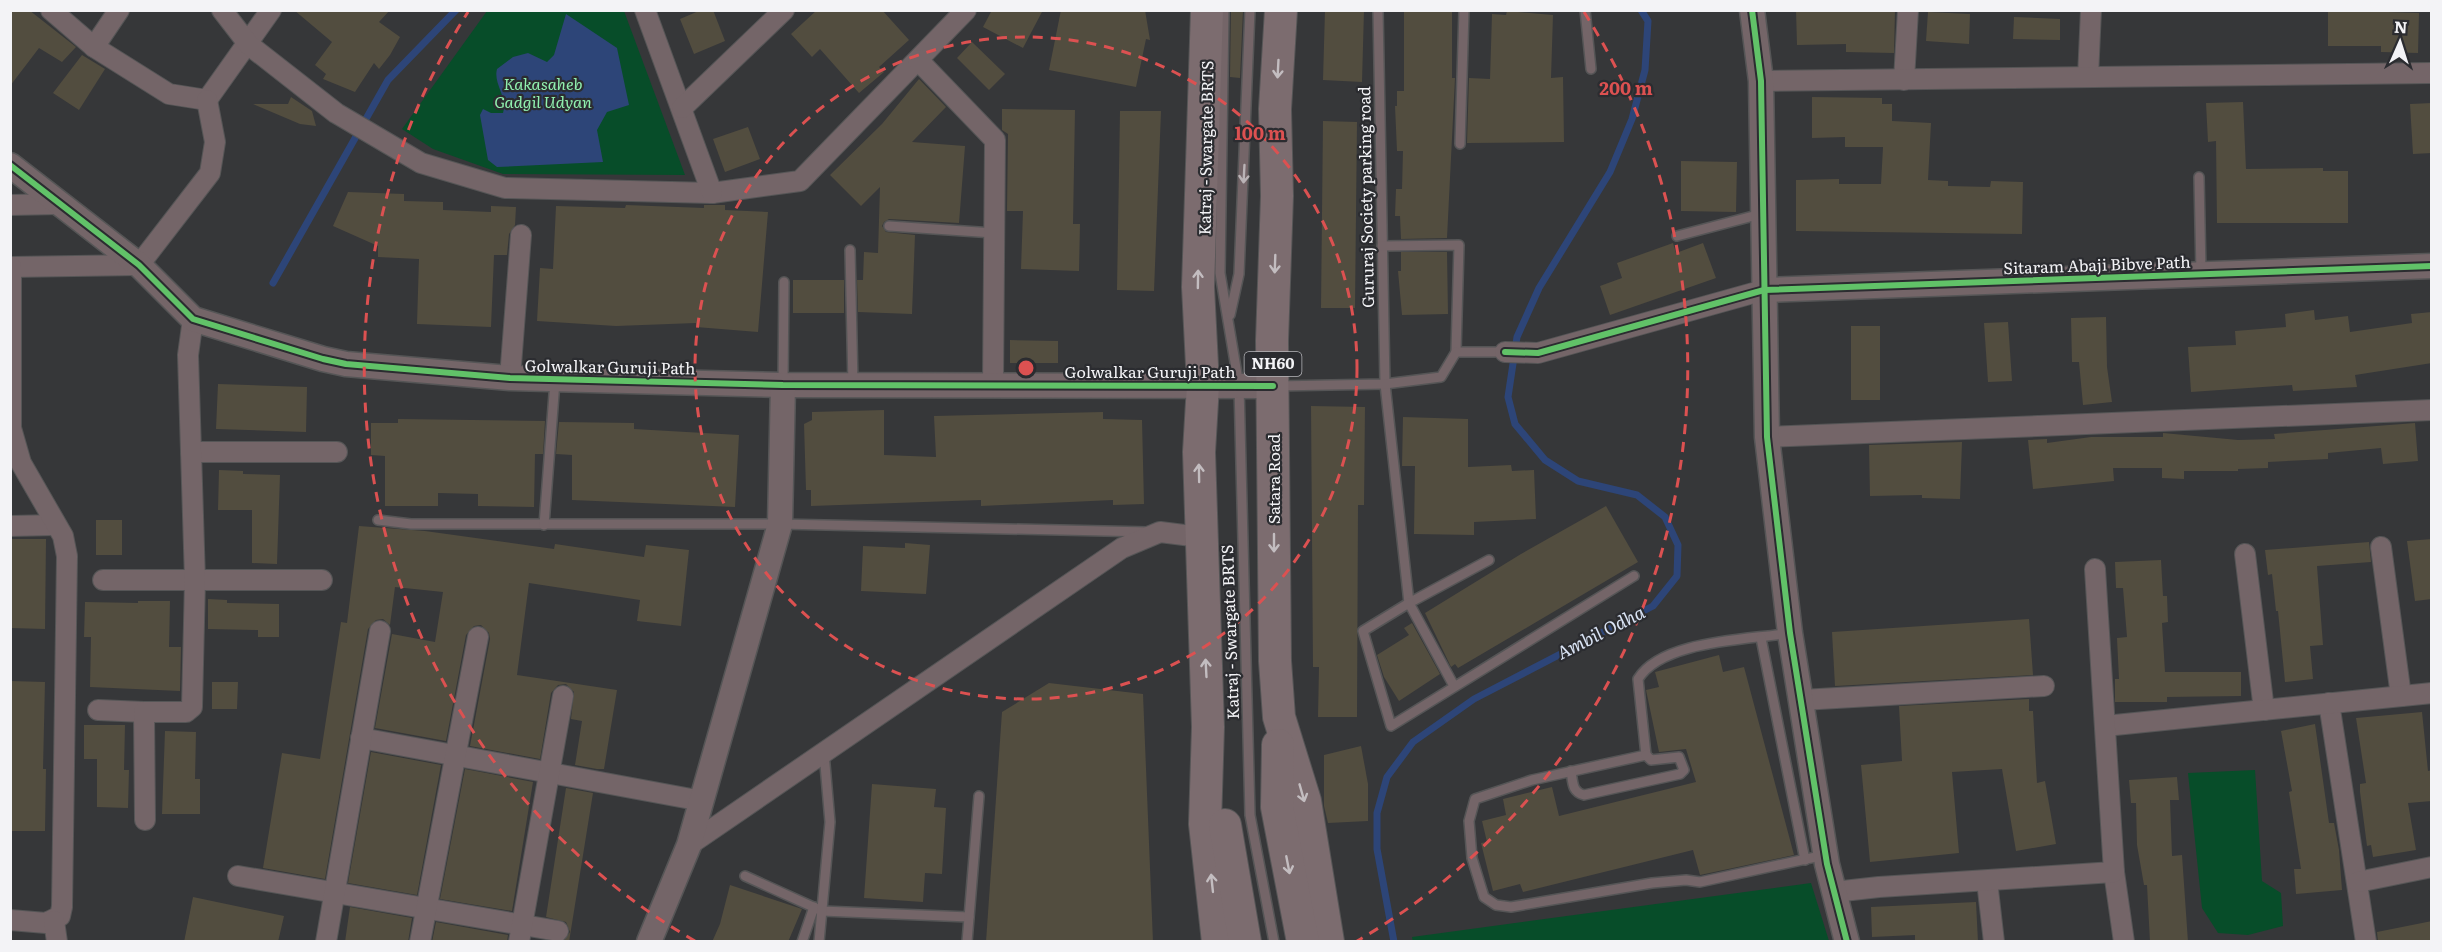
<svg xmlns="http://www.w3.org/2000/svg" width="2442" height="952" font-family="Literata,serif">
  <rect width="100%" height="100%" fill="#363739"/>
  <g fill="#074d29">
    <polygon points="487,11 624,11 685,175 503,174 433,149 402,129"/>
    <polygon points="2255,770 2262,881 2281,893 2283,926 2248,935 2218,933 2202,908 2188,773"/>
    <polygon points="1811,883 1829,941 1413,942 1412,937"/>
  </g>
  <path fill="#2d4578" d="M 566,14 L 617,48 L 629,105 L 607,112 L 597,130 L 603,162 L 497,167 L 488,160 L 480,115 L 483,109 L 491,113 L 503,113 C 508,97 493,84 497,69 L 513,57 L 528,53 L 547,62 L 554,55 Z"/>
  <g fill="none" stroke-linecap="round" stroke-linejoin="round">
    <g stroke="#2d4578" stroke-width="7">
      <polyline points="273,283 388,80 456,10"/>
      <polyline points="1394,942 1377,849 1377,813 1387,777 1413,742 1474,699 1653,606 1677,576 1678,545 1665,517 1637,495 1578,481 1545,460 1515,424 1508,397 1517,337 1539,288 1610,172 1632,119 1645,70 1648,21 1641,10"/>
    </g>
  </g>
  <g fill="#524d3f">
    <polygon points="10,10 29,10 76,47 62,62 39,48 10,86"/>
    <polygon points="294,10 390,10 379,22 400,37 390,55 379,69 374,63 355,92 323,79 326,74 315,65 332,42"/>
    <polygon points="701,10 713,10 725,41 694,54 680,19"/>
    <polygon points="817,10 882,10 909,40 879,67 884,72 859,93 820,49 812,57 791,34"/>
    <polygon points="992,10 1043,10 1023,48 983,27"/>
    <polygon points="1061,10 1145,10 1150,40 1146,39 1136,87 1049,70"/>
    <polygon points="1231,10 1243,10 1240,78 1230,77"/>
    <polygon points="1325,10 1364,10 1362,82 1323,80"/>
    <polygon points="1404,10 1452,10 1452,78 1455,78 1447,238 1401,239 1400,216 1395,216 1396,189 1402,189 1403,151 1397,151 1395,106 1397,106 1397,91 1404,91"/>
    <polygon points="1796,10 1895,10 1894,53 1846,52 1846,44 1797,45"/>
    <polygon points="2328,10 2419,13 2418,53 2381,52 2381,46 2328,46"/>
    <polygon points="1507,11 1553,15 1551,78 1563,77 1564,142 1467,143 1469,78 1490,79 1492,14 1506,15"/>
    <polygon points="1928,12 1970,14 1969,44 1926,41"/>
    <polygon points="2014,17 2060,19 2060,40 2013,39"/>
    <polygon points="972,42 1005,74 989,90 957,58"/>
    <polygon points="82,55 105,69 79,110 53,93"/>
    <polygon points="919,79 946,107 912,142 965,146 959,223 889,219 884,222 882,226 886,232 915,235 912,314 858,312 857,280 863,280 864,252 878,253 880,187 861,206 830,175 882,124"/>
    <polygon points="291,97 312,111 316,126 300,124 253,104 288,104"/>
    <polygon points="1812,97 1882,98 1882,104 1892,104 1892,121 1931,123 1928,180 1948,181 1948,186 1990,187 1991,181 2023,182 2022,234 1796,231 1796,180 1839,179 1839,184 1881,184 1883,147 1845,147 1845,137 1812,138"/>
    <polygon points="2243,102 2246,169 2323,168 2323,171 2348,171 2348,223 2217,223 2216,141 2208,142 2206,103"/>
    <polygon points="2432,103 2432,153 2413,154 2410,104"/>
    <polygon points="1002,109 1075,110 1073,224 1080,224 1079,271 1021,269 1023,211 1007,211 1008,134 1002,130"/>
    <polygon points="1120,111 1161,111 1154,291 1117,290"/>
    <polygon points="1323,121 1357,122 1355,308 1321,308"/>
    <polygon points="748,127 760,159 725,172 713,139"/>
    <polygon points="1681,161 1737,162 1736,212 1681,211"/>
    <polygon points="348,192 404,194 404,201 443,202 443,210 491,212 491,206 516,207 515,225 509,234 507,255 494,255 491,327 417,324 419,259 378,257 378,246 333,226"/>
    <polygon points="626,205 704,208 704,205 725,205 725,210 768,212 758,332 696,327 696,323 616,326 537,321 540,268 553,269 556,206 625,208"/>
    <polygon points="1673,243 1676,253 1703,243 1716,278 1610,315 1600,286 1622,278 1617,263"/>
    <polygon points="1401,252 1447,252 1448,314 1402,315 1398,271 1401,271"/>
    <rect x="793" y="280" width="51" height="33"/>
    <polygon points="2314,310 2315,320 2348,316 2350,332 2412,323 2411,314 2432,312 2432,363 2355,375 2357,387 2293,391 2292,385 2191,392 2188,347 2236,345 2235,331 2286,327 2285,314"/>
    <polygon points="2106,317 2107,367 2112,402 2083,405 2079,362 2072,362 2071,318"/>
    <polygon points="2008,322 2012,381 1988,382 1984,323"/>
    <rect x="1851" y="326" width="29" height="74"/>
    <polygon points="1010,340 1058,341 1058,363 1010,363"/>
    <polygon points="218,384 307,387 306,432 216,429"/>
    <polygon points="1311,406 1365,407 1364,505 1358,505 1357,717 1318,717 1319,667 1313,667"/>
    <polygon points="884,410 884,455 936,457 934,416 1103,412 1103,419 1142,420 1144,504 1113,505 1113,500 981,506 981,500 811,506 811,490 806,490 804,424 812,420 812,412"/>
    <polygon points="1403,417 1468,419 1468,467 1511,465 1512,471 1534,470 1536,519 1474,522 1474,535 1414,534 1415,466 1402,466"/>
    <polygon points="398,419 545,421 543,454 535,454 534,507 478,506 478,494 438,493 438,506 385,506 385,456 371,455 371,423 398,423"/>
    <polygon points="559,422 634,423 634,429 739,435 735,507 572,500 572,455 556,454"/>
    <polygon points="2415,423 2418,461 2383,464 2381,448 2328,453 2328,459 2268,462 2268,468 2238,469 2238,471 2184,471 2184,479 2162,478 2162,468 2113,468 2114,481 2033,489 2028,440 2047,439 2047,443 2091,437 2163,437 2163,433 2238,440 2275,439 2274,434"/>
    <polygon points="1962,442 1960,499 1922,498 1922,495 1870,496 1869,445"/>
    <polygon points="219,470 243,471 243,474 280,475 277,564 252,563 252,510 218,510"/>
    <polygon points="1606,506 1638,562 1458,668 1455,664 1451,667 1425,613 1521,554"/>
    <rect x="96" y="520" width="26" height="35"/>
    <polygon points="359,526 425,531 554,549 555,544 644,557 646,545 689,550 681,626 637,621 640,600 529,583 517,675 617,690 604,769 597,769 575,765 582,721 571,719 574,692 566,684 558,685 551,693 540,759 470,746 490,639 489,633 481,625 474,626 466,635 446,741 375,728 392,634 435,642 443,592 395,587 390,625 383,619 376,620 368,629 325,879 263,868 282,753 320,759 341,622 347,623"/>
    <polygon points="11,539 46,539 45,629 11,628"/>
    <polygon points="2432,539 2432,599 2415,601 2407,541"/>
    <polygon points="2369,542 2371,562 2317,566 2323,645 2310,646 2313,679 2285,682 2278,611 2276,611 2272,574 2268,575 2265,550"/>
    <polygon points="905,543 930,545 926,594 861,591 863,546 905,548"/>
    <polygon points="2161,560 2163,596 2167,596 2168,622 2162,623 2165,672 2241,672 2241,696 2167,697 2167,702 2115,702 2115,679 2119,679 2117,638 2127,637 2123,588 2116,588 2115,562"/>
    <polygon points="208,599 227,600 227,603 279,604 279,637 258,637 258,630 208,629"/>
    <polygon points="138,601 170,601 169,647 181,647 180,691 90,687 91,637 84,637 85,602 138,603"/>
    <polygon points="2029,619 2033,675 1835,686 1832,632"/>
    <polygon points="1412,623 1440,674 1399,701 1384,677 1377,655 1409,635 1404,628"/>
    <polygon points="1719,655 1723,672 1744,667 1794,855 1700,875 1693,850 1523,892 1520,884 1493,891 1481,843 1487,842 1482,821 1506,815 1503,799 1552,787 1559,816 1696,782 1686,749 1659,752 1646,690 1659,687 1655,672"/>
    <polygon points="10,681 45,682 43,769 46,769 45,831 10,831"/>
    <polygon points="212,682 238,682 237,709 212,709"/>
    <polygon points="1049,683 1143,694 1153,942 986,942 1002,712"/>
    <polygon points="2029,699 2029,711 2033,711 2037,783 2045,781 2056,844 2016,851 2002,769 1952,772 1959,853 1870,862 1861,765 1902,761 1899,706"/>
    <polygon points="2422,712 2428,771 2432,770 2432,801 2408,803 2416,850 2373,857 2371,845 2367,846 2360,792 2360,784 2366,783 2356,718"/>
    <polygon points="2315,724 2329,823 2334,823 2339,850 2342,890 2296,894 2294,869 2301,869 2289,792 2292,791 2281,731"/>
    <polygon points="84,725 125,725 124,770 129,770 128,808 97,807 97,759 84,759"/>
    <polygon points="165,731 196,732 195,779 200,779 200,814 162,814"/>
    <polygon points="1361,746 1368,784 1368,821 1328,823 1324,806 1324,755"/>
    <polygon points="371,752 441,765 417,895 348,883"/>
    <polygon points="465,769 533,782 512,911 440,899"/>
    <polygon points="2177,777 2179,800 2170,800 2172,856 2182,855 2188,942 2150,942 2147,885 2144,885 2137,845 2136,803 2131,803 2129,780"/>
    <polygon points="872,784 936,789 934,807 946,808 942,874 925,873 923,902 864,898"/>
    <polygon points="566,788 593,793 569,942 563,942 570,932 566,922 546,917"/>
    <polygon points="730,885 802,909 788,942 712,942 720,924"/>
    <polygon points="193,897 284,916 278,942 184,942"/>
    <polygon points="1976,902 1978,942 1915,942 1915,935 1872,937 1871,907"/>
    <polygon points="350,907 412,918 408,942 345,942"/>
    <polygon points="2432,921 2432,942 2378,942 2377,932"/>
    <polygon points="436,922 508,935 507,942 432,942"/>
  </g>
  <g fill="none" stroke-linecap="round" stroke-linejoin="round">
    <g stroke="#555556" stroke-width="12">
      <g id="service">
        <polyline points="1224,10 1220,273 1239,386 1250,815 1274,942"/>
        <polyline points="1378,10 1385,384 1409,603 1489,560"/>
        <polyline points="1585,10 1591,69"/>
        <polyline points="1460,144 1464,10"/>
        <polyline points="2199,177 2201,272"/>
        <polyline points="889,226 994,233"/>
        <polyline points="1677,236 1761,214"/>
        <polyline points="1382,246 1459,245 1456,352 1498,352"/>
        <polyline points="850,250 853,385"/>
        <polyline points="1230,315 1239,274 1250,10"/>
        <polyline points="783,385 784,282"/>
        <polyline points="1276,386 1385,384 1441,377 1456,352"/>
        <polyline points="378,520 411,524 780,524 1149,532"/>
        <polyline points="544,525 555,381"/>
        <path d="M 1790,633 C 1748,640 1662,640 1638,679 L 1646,755 L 1532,780 L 1475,799 L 1469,821 L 1472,858 L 1484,897 L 1496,905 L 1511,907 L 1652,883 L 1686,880 L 1700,882 L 1825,855"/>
        <polyline points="1761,638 1805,860"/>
        <polyline points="1454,686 1409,603 1363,631 1391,726 1634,576"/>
        <path d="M 1571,771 C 1573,783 1572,792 1584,795 L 1680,774 L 1684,770 L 1679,757 L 1651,760 L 1646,755"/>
        <polyline points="745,876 822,911 969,917"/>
        <polyline points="802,942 814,907"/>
        <polyline points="819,942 830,822 824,753"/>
        <polyline points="967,942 979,796"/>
      </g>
    </g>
    <g stroke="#555556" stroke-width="22">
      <g id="minor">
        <polyline points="51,10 94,47 169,94 207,100 271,10"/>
        <polyline points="222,10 249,45 336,113 421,163 505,188 712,193 800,181 966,10"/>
        <polyline points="645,10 712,193"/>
        <polyline points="94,47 119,10"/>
        <polyline points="918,60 995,140 993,385"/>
        <polyline points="2088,77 2091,10"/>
        <polyline points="1904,80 1908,10"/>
        <polyline points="1761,81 2432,73"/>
        <polyline points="682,108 784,10"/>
        <polyline points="10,205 60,204"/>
        <polyline points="10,267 139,265 210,173 215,142 207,100"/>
        <polyline points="1505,352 1538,353 1764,290"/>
        <polyline points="510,378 521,235"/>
        <polyline points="1767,437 2432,410"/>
        <polyline points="191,452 337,452"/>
        <polyline points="10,526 56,525"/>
        <polyline points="2381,547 2401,696"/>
        <polyline points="2245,554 2264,710"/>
        <polyline points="103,580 322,580"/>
        <polyline points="1802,700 2044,686"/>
        <polyline points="2329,703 2366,942"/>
        <polyline points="98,710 144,712"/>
        <polyline points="2105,726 2432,693"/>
        <polyline points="361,738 702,801"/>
        <polyline points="145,820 144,712 186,712 192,707 195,580 188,355 193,319"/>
        <polyline points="689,845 1122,548 1160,532 1200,537"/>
        <polyline points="2114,872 2124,942"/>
        <polyline points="238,876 558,931"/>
        <polyline points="1987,881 1994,942"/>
        <polyline points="2358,882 2432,867"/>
        <polyline points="1834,892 1879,887 2114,872 2095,569"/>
        <polyline points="10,920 46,923 60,916 62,907 67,556 63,536 21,463 11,428 11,267"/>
        <polyline points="54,921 57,942"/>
        <polyline points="326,942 380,631"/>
        <polyline points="420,942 478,637"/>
        <polyline points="519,942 563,696"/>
      </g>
    </g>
    <g stroke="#555556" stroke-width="27">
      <g id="tertiary">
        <polyline points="1752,10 1761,81 1767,437 1790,633 1827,864 1847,942"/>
        <polyline points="10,165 139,265 193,319 323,359 346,364 510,378 783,385 1273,386"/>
        <polyline points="1764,290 2432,266"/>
        <polyline points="649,942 689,845 780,524 783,385"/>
      </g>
    </g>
    <g stroke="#555556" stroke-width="34">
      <g id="trunk">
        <polyline points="1207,10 1198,287 1203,385 1199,452 1208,727 1205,824 1218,942"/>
        <polyline points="1281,10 1275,109 1277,196 1272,341 1275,661 1279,717 1305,801 1328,942"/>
        <polyline points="1278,745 1277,807 1303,942"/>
        <polyline points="1225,825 1245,942"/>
      </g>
    </g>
    <use href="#service" stroke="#746568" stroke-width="9"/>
    <use href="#minor" stroke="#746568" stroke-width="20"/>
    <use href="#tertiary" stroke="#746568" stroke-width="24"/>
    <use href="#trunk" stroke="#7c6c6f" stroke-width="32"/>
    <g stroke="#2b2c30" stroke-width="10">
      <g id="cycleway">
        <polyline points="1752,10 1761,81 1767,437 1790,633 1827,864 1847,942"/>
        <polyline points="10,165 139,265 193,319 323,359 346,364 510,378 783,385 1273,386"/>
        <polyline points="1505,352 1538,353 1764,290 2432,266"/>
      </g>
    </g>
    <use href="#cycleway" stroke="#61c268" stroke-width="6"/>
  </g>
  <defs><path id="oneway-shaft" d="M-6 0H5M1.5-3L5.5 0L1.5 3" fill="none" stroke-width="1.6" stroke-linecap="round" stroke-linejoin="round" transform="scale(1.5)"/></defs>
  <g stroke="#c3bdc0">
    <use href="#oneway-shaft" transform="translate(1278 69) rotate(93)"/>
    <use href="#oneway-shaft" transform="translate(1275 264) rotate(92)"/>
    <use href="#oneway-shaft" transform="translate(1198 279) rotate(-89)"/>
    <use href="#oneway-shaft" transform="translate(1199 473) rotate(-91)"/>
    <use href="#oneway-shaft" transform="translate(1274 543) rotate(90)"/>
    <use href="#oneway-shaft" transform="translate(1206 668) rotate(-93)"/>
    <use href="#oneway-shaft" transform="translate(1302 793) rotate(74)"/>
    <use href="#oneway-shaft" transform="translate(1288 865) rotate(79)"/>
    <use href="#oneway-shaft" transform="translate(1212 883) rotate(-96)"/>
  </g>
  <use stroke="#bab3b6" href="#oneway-shaft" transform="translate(1244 174) rotate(93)"/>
  <g fill="none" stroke="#dc5151" stroke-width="3" stroke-dasharray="10 8">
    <circle cx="1026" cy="368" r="331"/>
    <path d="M695 941A662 662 0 0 1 468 12M1584 12A662 662 0 0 1 1357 941"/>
  </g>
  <g text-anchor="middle" stroke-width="4.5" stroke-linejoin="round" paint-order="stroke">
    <rect fill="#2b2c30" stroke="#b7b7bb" stroke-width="1.5" x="1244.5" y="352" width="57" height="24" rx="4.5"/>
    <g font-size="15" font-weight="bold" fill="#f3f3f6">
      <text x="1273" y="369">NH60</text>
    </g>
    <g font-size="16" font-style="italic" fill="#91f1af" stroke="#2b2c30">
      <text x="543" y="90">Kakasaheb<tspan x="543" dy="18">Gadgil Udyan</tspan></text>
    </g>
    <g font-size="16" fill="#f3f3f6" stroke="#2b2c30">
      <text transform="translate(1206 148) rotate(-89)" y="6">Katraj - Swargate BRTS</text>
      <text transform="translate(1366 197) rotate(-91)" y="6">Gururaj Society parking road</text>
      <text transform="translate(2097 265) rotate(-2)" y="6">Sitaram Abaji Bibve Path</text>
      <text transform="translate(610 367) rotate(1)" y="6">Golwalkar Guruji Path</text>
      <text x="1150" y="378">Golwalkar Guruji Path</text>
      <text transform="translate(1274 479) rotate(-90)" y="6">Satara Road</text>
      <text transform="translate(1230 632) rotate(-92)" y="6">Katraj - Swargate BRTS</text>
    </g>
    <g font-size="18" font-style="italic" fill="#dae4f5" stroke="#2b2c30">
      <text transform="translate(1601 633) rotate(-27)" y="6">Ambil Odha</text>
    </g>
  </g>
  <circle cx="1026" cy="368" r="9" fill="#dc5151" stroke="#2b2c30" stroke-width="3"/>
  <g font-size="18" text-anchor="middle" font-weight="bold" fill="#dc5151" stroke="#2b2c30" stroke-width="4.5" stroke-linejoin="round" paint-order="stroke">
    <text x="1626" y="95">200 m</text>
    <text x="1260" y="140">100 m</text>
  </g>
  <rect width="2442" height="952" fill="none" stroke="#f3f3f6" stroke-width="24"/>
  <g transform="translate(2400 42) rotate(3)" stroke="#2b2c30" stroke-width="4.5" paint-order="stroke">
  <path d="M0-4.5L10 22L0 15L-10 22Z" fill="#f3f3f6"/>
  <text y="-9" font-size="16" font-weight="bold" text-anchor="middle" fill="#f3f3f6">N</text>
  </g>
</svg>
